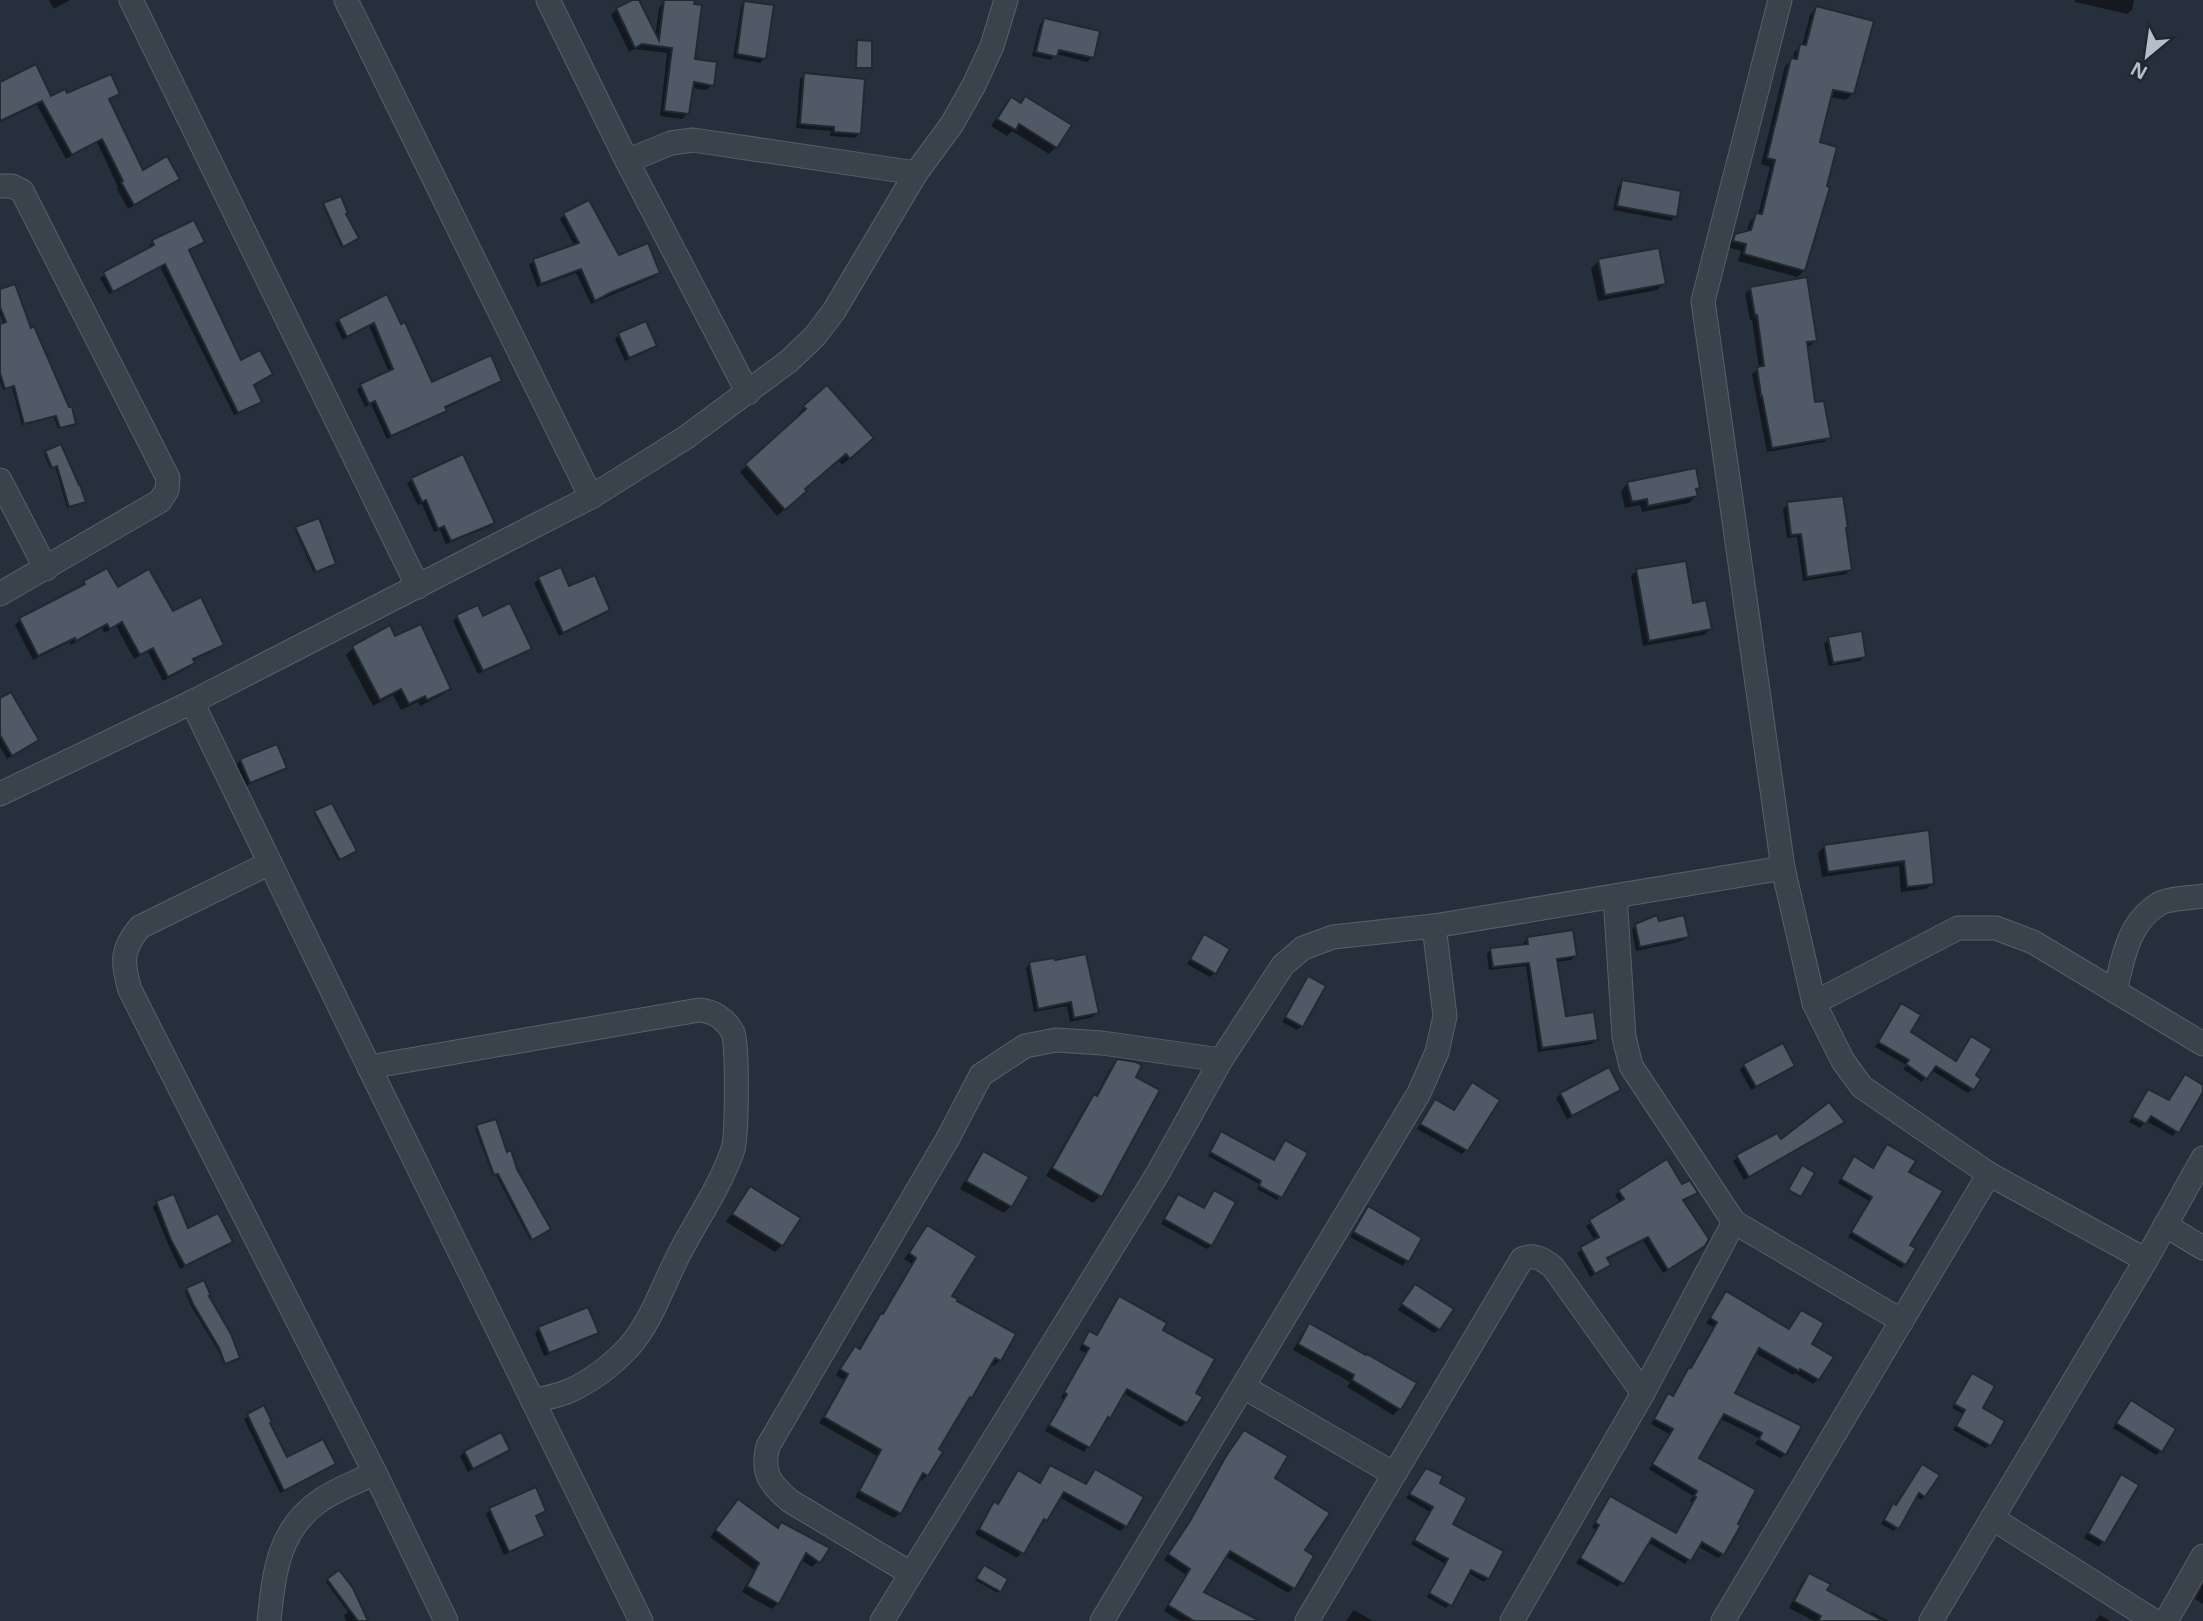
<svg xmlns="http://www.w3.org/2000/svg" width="2203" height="1621" font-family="'Noto Sans',sans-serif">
  <rect width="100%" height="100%" fill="#26303c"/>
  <g fill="#0007">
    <polygon points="49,0 70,0 54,9"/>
    <polygon points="637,0 655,37 659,8 666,0 693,0 693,60 712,85 706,90 691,88 688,113 682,119 660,116 667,53 635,49 629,52 611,15 617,9"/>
    <polygon points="2075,0 2134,0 2132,10 2127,14 2075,2"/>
    <polygon points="745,3 765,58 760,63 733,58 741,7"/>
    <polygon points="1816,8 1852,94 1846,100 1829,97 1818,144 1804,271 1797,277 1738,261 1741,251 1727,247 1729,242 1736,235 1746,233 1750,221 1758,215 1770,167 1761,164 1785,66 1793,60 1794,52 1802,46 1810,15"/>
    <polygon points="1044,20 1092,57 1087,62 1056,54 1051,60 1032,56 1040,24"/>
    <polygon points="857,42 870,67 868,69 855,69 856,44"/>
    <polygon points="805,74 860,133 855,138 830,136 831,131 796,128 800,79"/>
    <polygon points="0,83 50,99 66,96 118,94 108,101 142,172 178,179 173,184 128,209 117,189 118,187 97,142 66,159 37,105 0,122"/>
    <polygon points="1026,98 1056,147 1049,154 1012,131 1007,136 991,126 1004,106 1011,99 1019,104"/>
    <polygon points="1622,182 1675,216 1671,221 1613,210 1618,187"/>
    <polygon points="324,204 344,215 356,240 341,247 323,206"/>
    <polygon points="564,215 618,257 658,272 654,277 591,304 576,273 537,287 529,265 534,261 575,247 560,219"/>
    <polygon points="153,242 203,242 187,252 240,362 271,374 253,386 260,401 256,405 234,415 160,267 109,294 100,278 151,249 149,246"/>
    <polygon points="1599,261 1664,283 1657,290 1598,301 1591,268"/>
    <polygon points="1751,288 1815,340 1810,346 1806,346 1814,405 1829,437 1824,442 1767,452 1752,374 1759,369 1752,320 1750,320 1745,294"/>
    <polygon points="0,291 30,330 74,423 72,425 58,429 54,417 22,425 12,387 3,390 0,381 0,326 4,325 0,314"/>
    <polygon points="386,296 431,384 500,381 496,385 444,409 445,411 440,415 387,439 371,404 365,407 357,390 361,386 389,372 369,326 343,340 335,324 339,320"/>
    <polygon points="619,335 655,345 650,350 625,361 615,339"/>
    <polygon points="805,407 865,445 842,465 838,460 803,490 798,498 777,516 740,472 800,417 798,414"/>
    <polygon points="60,446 84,502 67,508 55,466 50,468 44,454"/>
    <polygon points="412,479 493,523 489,527 446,544 440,530 434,532 422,504 418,505 407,484"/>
    <polygon points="1628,483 1698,488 1695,491 1696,496 1689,503 1642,512 1640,505 1625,508 1621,491"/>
    <polygon points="1788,504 1850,570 1846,574 1803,581 1797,537 1787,538 1783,509"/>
    <polygon points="296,529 332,565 314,573 295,530"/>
    <polygon points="106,570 117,589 172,613 222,644 217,649 192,661 193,663 188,668 163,681 148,652 134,659 116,626 104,633 102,628 71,645 70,642 33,660 15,625 20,620 80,589 84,582"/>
    <polygon points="1637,570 1691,605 1710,629 1704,635 1643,646 1631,576"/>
    <polygon points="539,579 568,588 608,610 604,614 559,636 534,583"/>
    <polygon points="457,617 483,618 530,649 525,653 478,674 453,621"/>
    <polygon points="394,638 449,688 442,695 420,706 418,702 401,710 393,695 373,706 346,655 353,648"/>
    <polygon points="1829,639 1864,656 1860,661 1829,666 1824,644"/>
    <polygon points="0,700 36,740 7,759 0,747"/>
    <polygon points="241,760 285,767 280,772 245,786 236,765"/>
    <polygon points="315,813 353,852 338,860 314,814"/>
    <polygon points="1900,836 1933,883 1926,889 1901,892 1899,866 1822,877 1818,853 1824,847"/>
    <polygon points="1658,923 1687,937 1682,941 1636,951 1632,930 1636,925"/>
    <polygon points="1204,936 1215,973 1210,977 1187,964"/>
    <polygon points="1528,939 1576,956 1571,960 1556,962 1564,1018 1596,1040 1592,1044 1538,1052 1526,966 1489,970 1487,954 1491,949 1524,946 1523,943"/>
    <polygon points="1030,964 1097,1012 1093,1017 1070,1022 1067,1006 1034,1012 1026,968"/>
    <polygon points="1308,978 1302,1026 1297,1030 1282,1022"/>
    <polygon points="1901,1006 1909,1032 1955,1063 1971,1039 1974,1076 1973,1089 1968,1093 1931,1070 1922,1082 1903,1069 1906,1065 1875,1047"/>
    <polygon points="1118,1061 1133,1078 1100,1196 1093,1203 1046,1176 1087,1104 1095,1097 1110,1069"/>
    <polygon points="1744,1065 1793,1066 1788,1070 1751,1090 1740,1070"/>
    <polygon points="2185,1076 2203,1089 2173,1136 2146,1121 2140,1128 2129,1122 2148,1091 2168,1102"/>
    <polygon points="1468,1089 1466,1150 1462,1154 1417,1129 1431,1106 1453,1111"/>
    <polygon points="1619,1090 1615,1094 1567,1119 1556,1098 1561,1094"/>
    <polygon points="495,1121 506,1154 547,1231 530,1240 496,1175 493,1176 475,1128"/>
    <polygon points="1838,1126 1744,1180 1733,1161 1738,1157 1780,1142"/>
    <polygon points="1218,1136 1273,1162 1285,1142 1306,1153 1277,1200 1257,1189 1259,1184 1208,1156"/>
    <polygon points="1883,1150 1907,1172 1908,1246 1905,1264 1901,1268 1848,1237 1869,1201 1838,1183 1854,1159 1872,1169"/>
    <polygon points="983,1154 1011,1206 1004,1213 960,1189 976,1161"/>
    <polygon points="1682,1186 1696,1193 1682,1201 1704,1245 1699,1250 1663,1273 1643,1241 1606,1260 1609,1265 1590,1277 1577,1253 1595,1241 1586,1226 1620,1203 1615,1195 1620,1191"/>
    <polygon points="750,1188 782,1245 775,1252 726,1222 743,1196"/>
    <polygon points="1214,1192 1211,1245 1207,1249 1161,1224 1178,1196 1203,1210"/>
    <polygon points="157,1203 187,1231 231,1242 227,1246 180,1269 168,1244 153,1207"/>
    <polygon points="1369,1208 1420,1238 1403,1266 1350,1237"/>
    <polygon points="927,1227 950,1296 1000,1360 994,1366 990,1364 936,1450 927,1475 921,1481 918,1479 900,1513 894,1518 855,1497 877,1456 819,1423 844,1380 836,1375 849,1354 855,1348 858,1350 875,1321 882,1315 912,1264 904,1259"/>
    <polygon points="187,1289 238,1358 236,1360 224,1364 218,1350 191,1306 185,1291"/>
    <polygon points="1411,1291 1439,1329 1434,1333 1398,1310"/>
    <polygon points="1726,1294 1788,1330 1801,1312 1818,1379 1813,1384 1795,1373 1793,1375 1755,1353 1733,1393 1785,1454 1780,1458 1755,1444 1759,1438 1719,1418 1696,1459 1723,1554 1718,1558 1697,1546 1685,1564 1647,1542 1618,1587 1576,1563 1596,1530 1592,1527 1610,1498 1675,1534 1693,1502 1690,1501 1693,1496 1649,1469 1669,1434 1651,1424 1664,1400 1669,1395 1672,1397 1689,1370 1713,1327 1706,1323"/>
    <polygon points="1119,1298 1160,1331 1193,1394 1186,1422 1181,1427 1123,1393 1109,1418 1084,1452 1045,1431 1063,1399 1061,1398 1086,1353 1079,1350 1085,1338 1090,1333 1096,1336 1114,1303"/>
    <polygon points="1309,1326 1399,1409 1393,1415 1347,1387 1350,1382 1293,1350 1303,1332"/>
    <polygon points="539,1329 597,1332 592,1337 544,1356 535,1333"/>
    <polygon points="1969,1379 1989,1445 1985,1448 1953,1430 1963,1414 1952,1408"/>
    <polygon points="2131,1402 2160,1451 2156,1455 2113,1428"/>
    <polygon points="263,1408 268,1424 286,1460 330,1467 280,1493 244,1419"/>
    <polygon points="1239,1437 1272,1478 1302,1551 1293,1588 1288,1593 1225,1556 1201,1592 1256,1621 1180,1621 1164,1611 1186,1575 1164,1560 1185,1529 1221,1464"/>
    <polygon points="508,1449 504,1454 468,1472 460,1456 465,1452"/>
    <polygon points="1051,1467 1084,1485 1095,1471 1126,1526 1120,1531 1059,1497 1046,1519 1017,1558 975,1534 989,1509 994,1503 997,1505 1019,1472 1039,1484"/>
    <polygon points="1919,1469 1924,1496 1921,1500 1915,1496 1894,1531 1881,1524 1890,1509 1893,1505 1895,1506"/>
    <polygon points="1426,1470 1438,1483 1450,1525 1488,1578 1484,1582 1468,1573 1446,1608 1427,1597 1445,1564 1411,1544 1430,1512 1406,1498"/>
    <polygon points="2121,1477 2136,1485 2099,1547 2084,1538 2117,1481"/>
    <polygon points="738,1501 776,1529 781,1524 818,1561 812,1567 801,1560 778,1603 772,1609 742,1592 754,1570 710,1537"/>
    <polygon points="490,1510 544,1510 534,1517 543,1536 538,1540 504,1555 486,1514"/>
    <polygon points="982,1569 999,1591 998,1593 975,1580"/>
    <polygon points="339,1572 366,1621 346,1621 344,1615 348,1612 326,1582"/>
    <polygon points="1810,1575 1825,1591 1868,1615 1872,1612 1888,1621 1814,1621 1789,1608 1803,1581"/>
    <polygon points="2203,1584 2203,1604 2195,1599"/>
    <polygon points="1354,1610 1373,1621 1346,1621"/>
    <polygon points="2100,1615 2110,1621 2095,1621"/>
  </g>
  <g fill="#505a67" stroke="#212933" stroke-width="2">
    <polygon points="632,0 639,0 659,40 664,0 695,0 694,4 702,5 695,59 717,62 714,86 694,82 689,114 664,111 672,48 642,44 635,48 616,8"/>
    <polygon points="744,1 774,5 766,59 737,54"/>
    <polygon points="1816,6 1874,21 1854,94 1833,90 1820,142 1837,147 1827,186 1830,187 1805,271 1744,254 1746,244 1733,241 1735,234 1751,230 1756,213 1762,214 1775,160 1767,158 1791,58 1797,59 1800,44 1806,45"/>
    <polygon points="1044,18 1100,31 1094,58 1059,50 1057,57 1036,52"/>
    <polygon points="857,40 872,41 872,68 856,68"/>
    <polygon points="36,64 51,96 65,89 67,93 111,74 120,94 109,99 143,170 167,156 180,179 134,205 121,182 123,181 102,139 72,155 42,101 0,121 0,82"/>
    <polygon points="804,73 865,79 861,134 834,132 834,127 800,124"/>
    <polygon points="1025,96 1072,125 1057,148 1019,124 1016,130 997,119 1011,97 1021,103"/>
    <polygon points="1622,180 1681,191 1677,217 1617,206"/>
    <polygon points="341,196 348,213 346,214 359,238 343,247 323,203"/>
    <polygon points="589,200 619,255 648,243 660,273 612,292 595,301 581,269 541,284 533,259 579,243 563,213"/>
    <polygon points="194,220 205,242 189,250 241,360 260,350 273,374 254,385 262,402 238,413 165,264 113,292 103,272 154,245 152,240"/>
    <polygon points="1659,248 1666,284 1605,295 1598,259"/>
    <polygon points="1807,277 1817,341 1807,342 1815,402 1824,401 1831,438 1772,448 1762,396 1761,396 1757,367 1764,366 1757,315 1755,316 1750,287"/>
    <polygon points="15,284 31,328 34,326 69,407 72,407 76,424 60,428 56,416 24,424 14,386 5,389 0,373 0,324 6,322 0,307 0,289"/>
    <polygon points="387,294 401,324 405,322 432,382 491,355 502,381 445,407 447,411 391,436 375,401 369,404 360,384 393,369 374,323 347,337 338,319"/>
    <polygon points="646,321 657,346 629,358 618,333"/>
    <polygon points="827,385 874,438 850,459 846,454 805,489 807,491 785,510 745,464 806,409 803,406"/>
    <polygon points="61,444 79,485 80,485 86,502 69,507 57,466 52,468 45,451"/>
    <polygon points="463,454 495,523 451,541 444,526 438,529 426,500 422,502 411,478"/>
    <polygon points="1696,468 1700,488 1696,489 1698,496 1648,506 1647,499 1632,502 1627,482"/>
    <polygon points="1843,496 1848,528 1846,528 1852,570 1807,577 1801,534 1791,535 1787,502"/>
    <polygon points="319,518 336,564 316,572 295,527"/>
    <polygon points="1686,561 1693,603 1706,600 1712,629 1649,641 1636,569"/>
    <polygon points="561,567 569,586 595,575 610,610 563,633 538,577"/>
    <polygon points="107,568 118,587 149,569 173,611 201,597 224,645 193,659 195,663 168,677 153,648 140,655 122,622 110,629 107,624 76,641 75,638 38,656 19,618 85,584 83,581"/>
    <polygon points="510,603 532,649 483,671 456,615 478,605 483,616"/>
    <polygon points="421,624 451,689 427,700 425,696 409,704 401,689 380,700 352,646 390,625 395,636"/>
    <polygon points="1862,631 1866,657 1833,663 1828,637"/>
    <polygon points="11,692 39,740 12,756 0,735 0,698"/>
    <polygon points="277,744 287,768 250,783 240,759"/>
    <polygon points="332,803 357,851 340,860 314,811"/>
    <polygon points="1929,830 1934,884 1907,887 1904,861 1828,872 1824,845"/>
    <polygon points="1657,915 1659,921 1684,915 1689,937 1640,947 1635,924"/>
    <polygon points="1573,930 1577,956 1557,959 1566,1016 1594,1012 1598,1040 1542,1048 1529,963 1493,967 1490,948 1528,944 1527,937"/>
    <polygon points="1204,934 1230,949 1216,974 1190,959"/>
    <polygon points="1086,954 1099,1013 1074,1018 1071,1002 1038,1009 1029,962 1054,958 1055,960"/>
    <polygon points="1308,976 1326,986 1303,1027 1285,1017"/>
    <polygon points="1901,1003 1921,1015 1911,1032 1956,1061 1971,1036 1992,1049 1976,1075 1981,1079 1974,1090 1936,1066 1927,1079 1906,1064 1909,1060 1878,1042"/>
    <polygon points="1783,1043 1795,1066 1756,1087 1743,1064"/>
    <polygon points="1117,1059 1136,1062 1142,1065 1136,1077 1160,1090 1102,1197 1052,1168 1094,1094 1097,1096"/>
    <polygon points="1609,1067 1621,1090 1572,1116 1560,1093"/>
    <polygon points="2185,1074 2203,1085 2203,1092 2179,1133 2151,1116 2146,1124 2132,1117 2148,1089 2169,1100"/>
    <polygon points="1472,1082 1500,1100 1468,1151 1420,1124 1435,1099 1454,1110"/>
    <polygon points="1829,1102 1845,1122 1749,1177 1736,1155 1777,1133 1781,1139"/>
    <polygon points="496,1119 507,1152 511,1150 517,1169 551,1229 532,1240 498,1174 494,1175 476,1125"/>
    <polygon points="1221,1131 1274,1160 1285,1140 1308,1153 1282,1198 1259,1186 1261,1181 1210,1152"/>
    <polygon points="1887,1144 1916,1161 1909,1172 1943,1191 1910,1245 1916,1248 1906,1265 1851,1232 1872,1197 1841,1179 1854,1156 1873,1168"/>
    <polygon points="983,1151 1029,1177 1012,1207 966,1181"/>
    <polygon points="1667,1159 1682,1184 1690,1180 1698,1193 1683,1200 1709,1239 1705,1246 1668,1270 1648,1237 1607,1258 1611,1265 1595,1274 1580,1247 1599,1237 1589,1220 1624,1199 1618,1190"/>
    <polygon points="1802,1165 1815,1173 1801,1197 1788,1190"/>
    <polygon points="750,1186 801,1218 783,1246 732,1214"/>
    <polygon points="1214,1190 1236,1202 1212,1246 1164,1219 1178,1194 1204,1208"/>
    <polygon points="174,1194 188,1228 218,1213 233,1242 185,1266 171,1240 156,1201"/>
    <polygon points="1368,1206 1422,1238 1409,1262 1353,1232"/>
    <polygon points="927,1225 977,1256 952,1296 958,1299 957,1301 1016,1334 1001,1361 995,1358 972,1398 970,1397 939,1449 943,1452 928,1476 923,1473 901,1514 859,1491 881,1450 824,1417 848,1374 840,1369 855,1346 860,1349 881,1313 883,1314 916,1258 909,1253"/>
    <polygon points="204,1280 211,1296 209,1296 231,1334 240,1358 225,1364 219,1348 193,1304 186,1288"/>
    <polygon points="1415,1284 1454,1309 1440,1330 1401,1304"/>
    <polygon points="1726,1291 1789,1329 1801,1310 1824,1323 1812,1344 1834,1357 1819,1380 1800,1369 1799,1371 1759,1348 1735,1393 1802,1426 1786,1455 1759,1439 1762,1433 1724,1414 1699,1458 1756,1490 1738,1524 1741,1525 1724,1555 1702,1542 1691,1561 1652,1538 1624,1584 1580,1558 1599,1525 1595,1522 1610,1496 1676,1533 1696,1497 1694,1496 1697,1491 1652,1464 1673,1429 1654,1419 1668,1393 1673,1396 1689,1367 1691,1368 1717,1322 1710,1318"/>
    <polygon points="1119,1296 1167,1323 1163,1330 1215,1359 1196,1393 1203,1397 1187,1423 1127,1389 1110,1419 1108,1417 1090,1448 1049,1425 1067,1394 1064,1392 1089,1348 1082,1344 1089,1331 1097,1335"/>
    <polygon points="588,1307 599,1333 549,1353 538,1327"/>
    <polygon points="1309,1323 1366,1355 1367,1354 1417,1383 1401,1410 1352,1380 1354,1375 1298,1344"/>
    <polygon points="1972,1373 1995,1386 1983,1408 2005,1421 1991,1446 1956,1426 1965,1410 1954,1404"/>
    <polygon points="2131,1400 2176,1429 2162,1452 2116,1423"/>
    <polygon points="264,1405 272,1422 270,1423 287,1457 323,1439 336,1464 284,1491 247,1414"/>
    <polygon points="1244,1430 1288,1456 1275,1478 1330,1513 1305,1550 1314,1556 1295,1589 1230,1551 1204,1592 1260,1621 1194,1621 1168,1605 1190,1569 1168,1554 1190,1521 1226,1456"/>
    <polygon points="501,1432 510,1450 473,1469 464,1451"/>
    <polygon points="1922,1464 1940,1475 1925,1497 1919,1493 1899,1529 1884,1520 1893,1503 1896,1505"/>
    <polygon points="1050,1465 1086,1484 1095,1469 1144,1497 1127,1527 1064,1492 1047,1521 1044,1519 1024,1554 979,1529 994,1501 998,1504 1018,1470 1040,1483"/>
    <polygon points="1426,1468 1443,1476 1440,1483 1467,1498 1453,1524 1504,1551 1489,1579 1471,1570 1452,1606 1429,1593 1448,1559 1414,1540 1433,1507 1409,1494"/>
    <polygon points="2121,1474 2139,1485 2105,1543 2088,1533"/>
    <polygon points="536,1487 546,1511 536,1516 545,1536 509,1552 489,1508"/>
    <polygon points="738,1499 778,1528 781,1522 830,1548 820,1563 806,1553 779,1604 747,1586 759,1563 715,1530"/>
    <polygon points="984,1565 1008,1579 1001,1592 976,1578"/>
    <polygon points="339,1570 353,1588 368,1621 358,1621 327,1579"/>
    <polygon points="1809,1573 1831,1584 1827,1590 1883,1621 1818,1621 1821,1616 1794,1601"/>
  </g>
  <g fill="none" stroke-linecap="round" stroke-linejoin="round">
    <g stroke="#58606a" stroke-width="25">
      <g id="minor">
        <polyline points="131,0 418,587"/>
        <polyline points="346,0 591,497"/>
        <polyline points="548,0 627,161 748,393"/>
        <polyline points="1780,0 1703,301 1783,868 1814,1003 1843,1061 1862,1087 1989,1174 2146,1260"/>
        <polyline points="627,161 671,143 693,140 916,173"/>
        <polyline points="0,186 12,186 22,191 168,478 167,490 160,501 0,594"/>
        <polyline points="0,480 46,569"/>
        <polyline points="192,702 369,1067 641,1621"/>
        <polyline points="0,794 192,702 591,497 685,438 789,361 815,336 834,311 916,173 952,124 974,85 992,46 1006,0"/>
        <path d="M 270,863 L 140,927 C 121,949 122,963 130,990 L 375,1473 L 446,1621"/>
        <polyline points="1615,896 1624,1037 1631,1066 1734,1222 1902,1321"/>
        <path d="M 2115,991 C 2123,959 2128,922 2159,904 C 2168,898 2192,898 2203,896"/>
        <polyline points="1814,1003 1958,928 1996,928 2033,942 2203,1044"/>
        <path d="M 369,1067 L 699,1010 C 713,1011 726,1019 733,1033 C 738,1044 737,1136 733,1149 C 720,1188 695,1222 677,1258 C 662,1288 651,1322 629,1347 C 613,1364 591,1381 569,1391 C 558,1396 545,1398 533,1401"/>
        <polyline points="2165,1225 2203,1248"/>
        <polyline points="1244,1387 1394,1474"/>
        <polyline points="1992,1518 2154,1621"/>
        <path d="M 910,1573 L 790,1501 C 770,1484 761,1473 768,1446 L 948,1138 L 981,1075 L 1025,1046 L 1056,1040 L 1102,1043 L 1221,1060"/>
        <path d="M 269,1621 C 274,1573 278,1529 321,1500 C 337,1489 357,1482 375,1473"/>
        <polyline points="882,1621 1158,1173 1221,1060 1283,965 1303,948 1333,937 1434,926 1783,868"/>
        <polyline points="1102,1621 1419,1093 1437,1052 1445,1016 1434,926"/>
        <path d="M 1307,1621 L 1522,1259 C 1534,1253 1544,1260 1553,1267 L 1643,1393"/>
        <polyline points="1512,1621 1643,1393 1734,1222"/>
        <polyline points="1723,1621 1989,1174"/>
        <polyline points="1931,1621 2146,1260 2203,1158"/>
        <polyline points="2166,1621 2203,1556"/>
      </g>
    </g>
    <use href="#minor" stroke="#3a424c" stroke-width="23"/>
  </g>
  <g transform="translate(2147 56) rotate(209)" stroke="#1f2731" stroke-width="5" paint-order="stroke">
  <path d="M0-5L12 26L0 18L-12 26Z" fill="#b6bdc7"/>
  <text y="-10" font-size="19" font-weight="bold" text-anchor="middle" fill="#b6bdc7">N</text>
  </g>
</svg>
